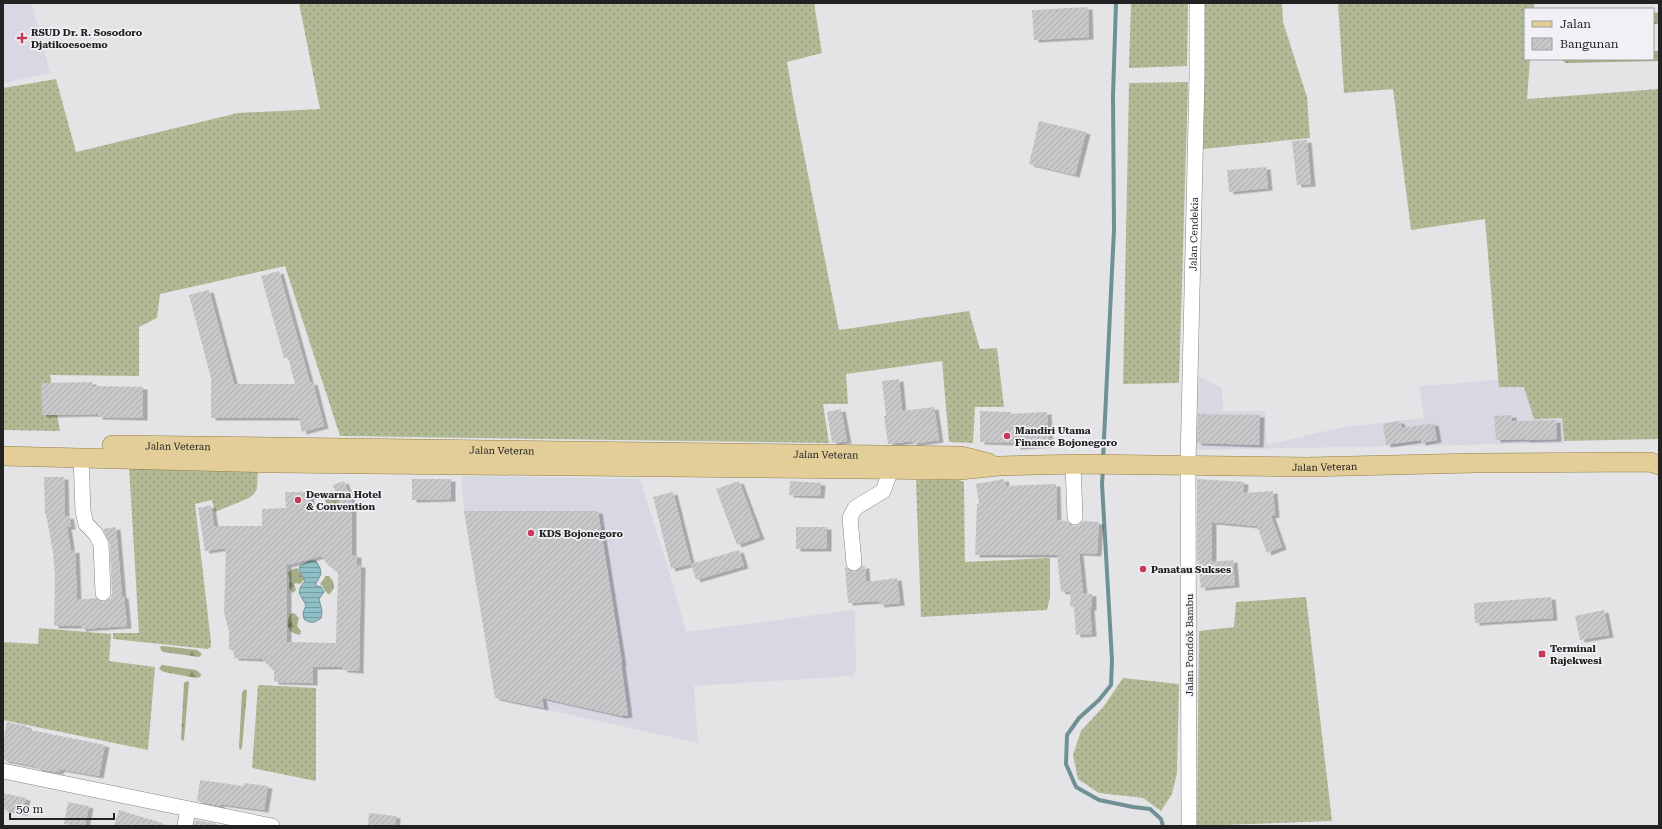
<svg xmlns="http://www.w3.org/2000/svg" width="1662" height="829" font-family="'Roboto Serif',serif">
  <defs>
    <pattern id="grass-dots" width="8" height="8" patternUnits="userSpaceOnUse"><rect width="8" height="8" fill="#b2b995"/><path d="M2 2h.1M6 6h.1" fill="none" stroke="#909679" stroke-width="1.8" stroke-linecap="round"/></pattern>
    <pattern id="forest-firs" width="22" height="20" patternUnits="userSpaceOnUse"><rect width="22" height="20" fill="#a6ae89"/><path d="M5 1l3.5 6h-7zM16 11l3.5 6h-7z" fill="#878d70"/></pattern>
    <pattern id="water-rules" width="6" height="5" patternUnits="userSpaceOnUse"><rect width="6" height="5" fill="#90c0c7"/><path d="M0 2.5h6" fill="none" stroke="#759ca1"/></pattern>
    <pattern id="building-hatch" width="6" height="6" patternUnits="userSpaceOnUse"><rect width="6" height="6" fill="#c8c8cb"/><path d="M-1 1l2-2M0 6l6-6M5 7l2-2" fill="none" stroke="#acacae"/></pattern>
    <filter id="shadow"><feDropShadow dx="4.5" dy="2.5" stdDeviation="0" flood-color="#0004"/></filter>
  </defs>
  <rect width="100%" height="100%" fill="#e4e4e7"/>
  <g fill="#d8d8e3">
    <polygon points="3,3 32,3 50,73 3,83"/>
    <polygon points="1196,375 1222,388 1223,411 1265,411 1267,445 1343,427 1424,418 1419,386 1498,380 1499,387 1524,387 1562,418 1564,443 1193,450"/>
    <polygon points="461,476 640,479 673,584 686,632 853,610 855,613 856,671 853,676 694,686 698,743 495,698 464,511"/>
  </g>
  <g fill="url(#grass-dots)">
    <polygon points="299,3 814,3 822,53 787,62 795,109 839,330 969,311 980,349 997,348 1004,407 975,407 973,443 949,442 942,361 846,374 848,404 823,404 829,443 340,436 285,266 160,294 157,318 139,327 139,376 50,375 60,431 3,430 3,88 56,79 76,152 238,113 320,109"/>
    <polygon points="1131,3 1188,3 1187,66 1129,68"/>
    <polygon points="1204,3 1282,3 1283,22 1307,97 1310,138 1203,149"/>
    <polygon points="1338,3 1534,3 1534,9 1525,9 1525,59 1530,59 1527,99 1659,89 1659,439 1564,441 1562,418 1534,419 1524,387 1499,387 1485,219 1411,230 1393,89 1344,93"/>
    <polygon points="1188,82 1179,383 1123,384 1129,83"/>
    <polygon points="129,466 258,467 257,489 253,495 249,498 215,512 212,500 195,504 211,642 211,647 208,649 113,639 113,633 139,633"/>
    <polygon points="956,479 964,482 965,562 1050,558 1050,597 1047,610 921,617 916,480"/>
    <polygon points="1306,597 1332,821 1197,826 1199,631 1234,627 1236,602"/>
    <polygon points="39,628 111,634 109,661 155,667 148,750 3,720 3,642 38,644"/>
    <polygon points="1123,678 1179,684 1177,773 1172,794 1161,811 1143,798 1099,793 1078,779 1073,755 1081,731 1104,706"/>
    <polygon points="258,685 316,688 316,781 252,768"/>
  </g>
  <g fill="url(#forest-firs)">
    <polygon points="1653,12 1659,13 1659,24 1653,24"/>
    <polygon points="1653,51 1659,51 1659,61 1566,63 1560,59 1653,59"/>
    <path d="M 327,493 L 335,493 C 339,499 341,501 340,510 C 329,508 326,506 324,496 Z"/>
    <polygon points="297,568 304,580 300,584 296,583 294,584 296,590 293,593 289,588 290,581 288,573 293,569"/>
    <path d="M 326,576 L 329,576 L 333,581 L 334,588 L 330,594 C 325,594 324,587 320,584 Z"/>
    <path d="M 294,613 L 299,618 L 297,626 L 301,631 L 300,635 C 288,633 285,626 290,614 Z"/>
    <polygon points="163,646 197,650 202,654 199,657 163,652 161,650 160,647"/>
    <polygon points="162,665 196,670 201,674 200,677 196,678 164,672 159,669"/>
    <polygon points="187,681 189,682 184,740 182,741 181,738 184,683"/>
    <polygon points="245,689 247,691 242,748 240,750 239,747 242,692"/>
  </g>
  <path fill="url(#water-rules)" stroke="#6f9196" d="M 310,561 L 316,561 L 320,568 L 321,574 L 315,585 L 321,587 L 324,592 L 319,599 L 322,611 L 321,618 C 315,623 310,624 304,619 L 303,613 L 306,605 C 300,593 295,593 305,581 L 299,570 L 300,566 Z"/>
  <g fill="none" stroke-linecap="round" stroke-linejoin="round">
    <g stroke="#6f9196" stroke-width="4">
      <polyline points="1103,460 1114,229 1113,96 1116,3"/>
      <polyline points="1103,469 1102,484 1112,660 1111,685 1099,700 1079,718 1067,735 1066,764 1076,787 1099,800 1133,807 1150,809 1161,819 1163,826"/>
    </g>
  </g>
  <g fill="url(#building-hatch)" fill-rule="evenodd" filter="url(#shadow)">
    <polygon points="1088,7 1089,37 1034,40 1032,10"/>
    <polygon points="1039,121 1086,132 1075,175 1029,164"/>
    <polygon points="1307,140 1311,184 1297,185 1292,141"/>
    <polygon points="1266,167 1268,188 1229,192 1227,170"/>
    <polygon points="279,271 310,383 313,382 324,426 302,432 299,418 211,418 211,378 189,295 209,290 234,384 295,384 288,357 284,358 261,276"/>
    <polygon points="899,379 902,411 934,407 939,440 912,444 912,441 888,444 884,416 886,416 882,381"/>
    <polygon points="92,382 92,386 143,387 143,418 98,417 98,414 42,415 41,383"/>
    <polygon points="841,409 847,441 832,443 827,412"/>
    <polygon points="980,411 1011,412 1011,414 1047,412 1049,445 1016,447 1016,443 980,442"/>
    <polygon points="1198,414 1260,415 1259,445 1197,443"/>
    <polygon points="1512,415 1512,421 1556,420 1557,439 1525,440 1525,439 1496,440 1494,416"/>
    <polygon points="1400,421 1402,428 1434,423 1437,440 1421,443 1421,440 1386,445 1383,424"/>
    <polygon points="44,477 64,477 65,517 69,516 71,527 67,527 71,551 75,550 77,600 96,598 104,602 111,598 112,593 110,544 103,529 116,527 122,596 124,596 127,626 81,629 81,626 54,626 55,576 53,552 46,514 45,514"/>
    <polygon points="412,479 451,479 451,499 412,500"/>
    <polygon points="1004,479 1006,486 1056,484 1057,520 1067,521 1070,525 1075,526 1079,525 1083,521 1099,522 1097,554 1079,553 1083,593 1092,594 1092,608 1090,608 1092,634 1076,635 1074,607 1070,606 1071,591 1061,592 1057,555 975,555 977,504 979,504 976,484"/>
    <polygon points="1197,479 1244,482 1243,493 1273,491 1275,515 1271,516 1282,547 1267,553 1257,526 1212,522 1212,562 1233,560 1235,585 1201,588 1197,557"/>
    <path d="M 344,481 L 354,508 L 352,509 L 352,555 L 357,555 L 357,565 L 361,565 L 359,671 L 343,670 L 342,667 L 313,667 L 313,683 L 274,682 L 274,671 L 262,659 L 234,658 L 234,650 L 229,650 L 229,631 L 224,613 L 226,548 L 205,551 L 198,508 L 211,505 L 214,526 L 262,526 L 262,509 L 286,508 L 285,492 L 310,492 L 310,508 L 341,507 L 333,485 ZM 321,556 L 328,565 L 338,573 L 336,643 L 287,642 L 287,565 Z"/>
    <polygon points="739,481 760,537 737,545 716,489"/>
    <polygon points="790,481 821,483 820,496 789,495"/>
    <polygon points="673,492 691,564 671,569 653,497"/>
    <polygon points="464,511 598,511 622,663 621,663 628,715 622,716 542,698 544,708 495,698"/>
    <rect x="796" y="527" width="31" height="22"/>
    <polygon points="739,550 744,566 696,580 691,564"/>
    <polygon points="862,566 865,566 866,582 897,578 900,603 880,605 879,601 848,603 845,567 854,572 859,570"/>
    <polygon points="1551,597 1553,618 1475,623 1474,603"/>
    <polygon points="1604,610 1609,635 1580,640 1575,616"/>
    <polygon points="7,722 27,726 26,729 105,745 99,776 60,769 59,772 37,769 38,767 3,760 3,741"/>
    <polygon points="200,780 243,786 244,783 268,786 264,810 220,804 220,806 197,801"/>
    <polygon points="3,793 26,798 23,813 3,809"/>
    <polygon points="68,802 89,806 85,826 64,824"/>
    <polygon points="119,810 162,823 161,826 114,826"/>
    <polygon points="369,813 396,816 395,826 368,826"/>
    <polygon points="195,820 217,824 217,826 194,826"/>
  </g>
  <g fill="none" stroke-linecap="round" stroke-linejoin="round">
    <g stroke="#848487" stroke-width="16">
      <g id="minor">
        <polyline points="81,457 83,511 86,524 95,533 101,544 103,593"/>
        <polyline points="1073,465 1075,517"/>
        <polyline points="854,563 850,518 855,508 883,491 891,470"/>
        <polyline points="3,771 272,826"/>
        <polyline points="185,826 188,809"/>
        <path id="s1" d="M 1189,826 L 1188,464 L 1197,77 L 1197,3"/>
      </g>
    </g>
    <g stroke="#937d45" stroke-width="20">
      <g id="major">
        <path id="s2" d="M 112,445 L 961,456 L 989,463"/>
        <path id="s3" d="M 3,456 L 278,463 L 960,470 L 999,466 L 1080,464 L 1308,467 L 1475,463 L 1650,462 L 1659,465"/>
      </g>
    </g>
    <use href="#minor" stroke="#fff" stroke-width="15"/>
    <use href="#major" stroke="#e3ce9a" stroke-width="19"/>
  </g>
  <g fill="#c83858" stroke="#f1f1f5" stroke-width="1.5">
    <path d="M20 32h4v4h4v4h-4v4h-4v-4h-4v-4h4z"/>
    <circle cx="1007" cy="436" r="4"/>
    <circle cx="298" cy="500" r="4"/>
    <circle cx="531" cy="533" r="4"/>
    <circle cx="1143" cy="569" r="4"/>
    <rect x="1538" y="650" width="8" height="8" rx="2"/>
  </g>
  <g text-anchor="middle" stroke-width="3.5" stroke-linejoin="round" paint-order="stroke">
    <g font-size="10" font-weight="bold" fill="#222223" stroke="#f1f1f5" text-anchor="start">
      <text x="31" y="36">RSUD Dr. R. Sosodoro<tspan x="31" dy="12">Djatikoesoemo</tspan></text>
      <text x="1015" y="434">Mandiri Utama<tspan x="1015" dy="12">Finance Bojonegoro</tspan></text>
      <text x="306" y="498">Dewarna Hotel<tspan x="306" dy="12">&amp; Convention</tspan></text>
      <text x="539" y="537">KDS Bojonegoro</text>
      <text x="1151" y="573">Panatau Sukses</text>
      <text x="1550" y="652">Terminal<tspan x="1550" dy="12">Rajekwesi</tspan></text>
    </g>
    <g font-size="10" fill="#222223" stroke="#f1f1f5">
      <text dy="4" stroke="none"><textPath href="#s1" startOffset="592">Jalan Cendekia</textPath></text>
      <text dy="4" stroke="none"><textPath href="#s2" startOffset="66">Jalan Veteran</textPath></text>
      <text dy="4" stroke="none"><textPath href="#s2" startOffset="390">Jalan Veteran</textPath></text>
      <text dy="4" stroke="none"><textPath href="#s2" startOffset="714">Jalan Veteran</textPath></text>
      <text dy="4" stroke="none"><textPath href="#s3" startOffset="1322">Jalan Veteran</textPath></text>
      <text transform="translate(1189 645) rotate(-90)" y="4">Jalan Pondok Bambu</text>
    </g>
  </g>
  <rect width="1662" height="829" fill="none" stroke="#222223" stroke-width="8"/>
  <rect x="1524" y="8" width="130" height="52" fill="#f1f1f5" stroke="#9e9ea1"/>
  <rect x="1532" y="21" width="20" height="6" fill="#e3ce9a" stroke="#9e9ea1"/>
  <text x="1560" y="28" font-size="12" fill="#222223">Jalan</text>
  <rect x="1532" y="38" width="20" height="12" fill="url(#building-hatch)" stroke="#9e9ea1"/>
  <text x="1560" y="48" font-size="12" fill="#222223">Bangunan</text>
  <path d="M10 813v6h104v-6" fill="none" stroke="#222223" stroke-width="2"/>
  <text x="16" y="813" font-size="12" fill="#222223" stroke="#f1f1f5" stroke-width="3" paint-order="stroke">50 m</text>
</svg>
